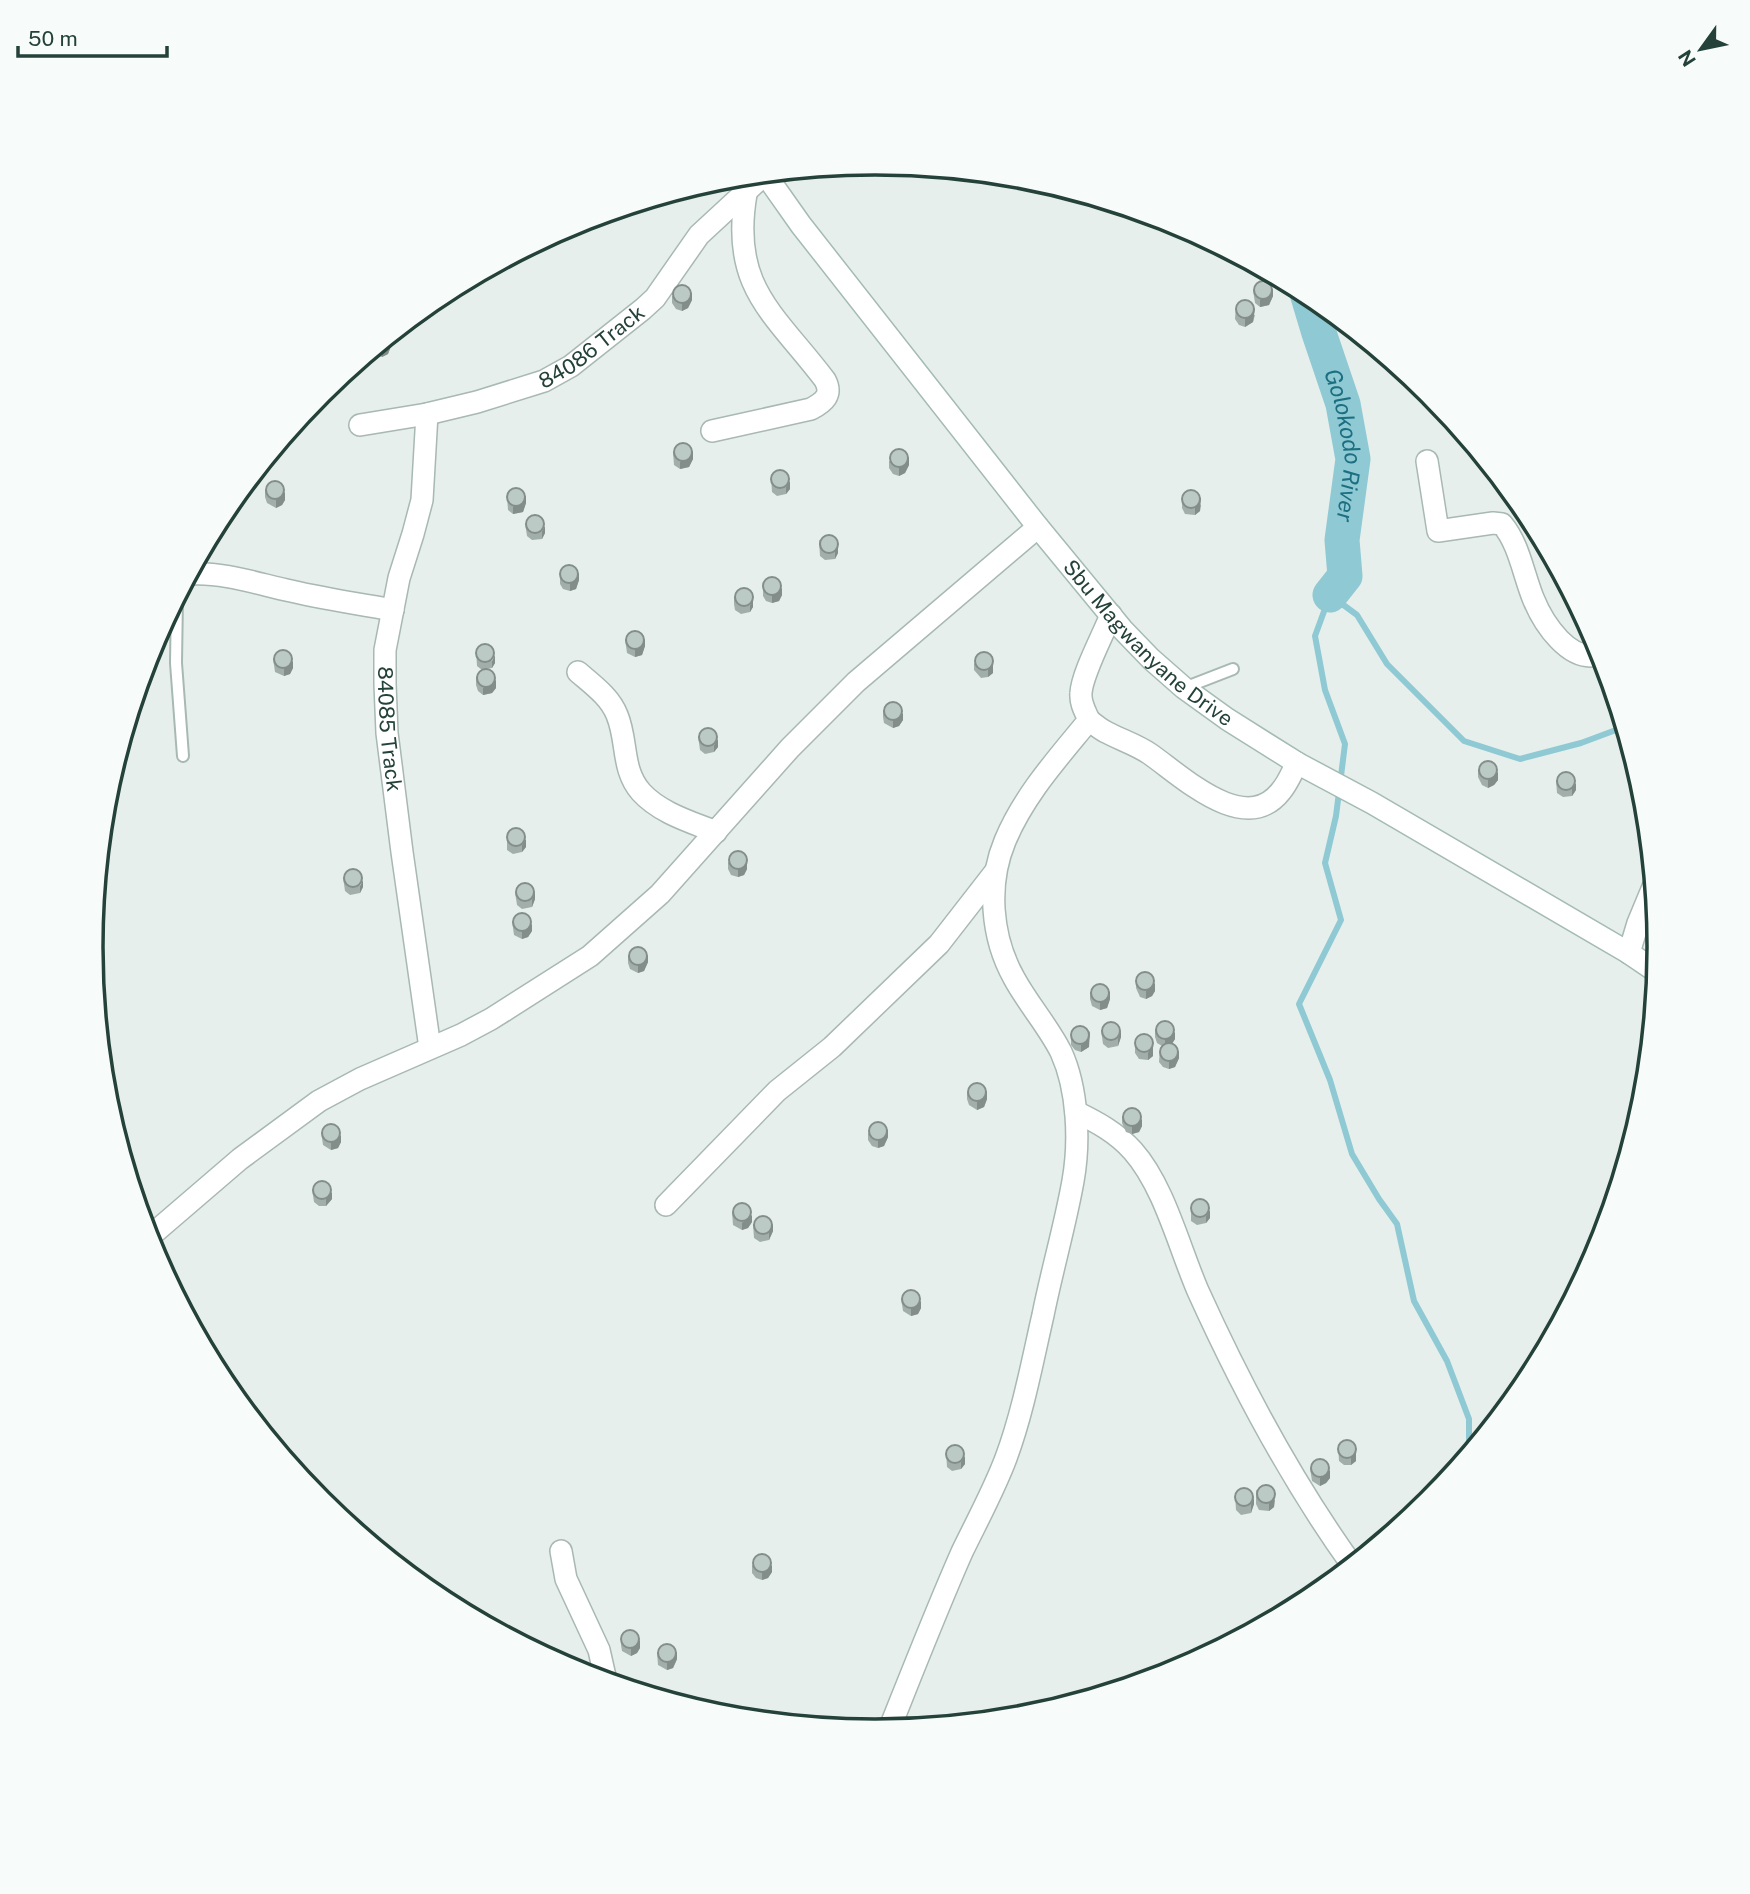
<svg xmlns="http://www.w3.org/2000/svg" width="1750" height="1894" font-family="'Public Sans',sans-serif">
  <rect width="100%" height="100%" fill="#e6efeb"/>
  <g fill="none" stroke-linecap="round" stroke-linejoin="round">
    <polyline stroke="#8ec9d4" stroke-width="6" points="1469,1453 1469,1419 1447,1361 1414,1301 1397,1224 1379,1199 1352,1154 1330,1080 1299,1004 1341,920 1325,863 1336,816 1345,744 1325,690 1315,636 1330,595 1357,615 1387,664 1464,741 1520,759 1581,743 1624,727"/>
    <path stroke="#8ec9d4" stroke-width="35" id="s1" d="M 1307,293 L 1319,333 L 1343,404 L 1353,459 L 1342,540 L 1345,576 L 1330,595"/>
    <g stroke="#a8b8b2" stroke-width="14">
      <g id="lane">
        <polyline points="177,598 176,663 183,756"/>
        <polyline points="1184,688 1233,669"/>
      </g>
    </g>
    <g stroke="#a8b8b2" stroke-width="24">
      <g id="street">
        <path id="s2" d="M 427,414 L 422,500 L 413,534 L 399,578 L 385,650 L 385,684 L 387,733 L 402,852 L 430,1048"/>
        <path id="s3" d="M 360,425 L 427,414 L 477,402 L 544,381 L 571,366 L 643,309 L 655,298 L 699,235 L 765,174"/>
        <path d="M 712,431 L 811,409 C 824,402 833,395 825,380 C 774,313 730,287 746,194"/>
        <path d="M 1427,461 L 1438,531 L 1493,523 L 1502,524 C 1519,544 1523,573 1533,598 C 1543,623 1570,665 1601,654"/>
        <path d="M 190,574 C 224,572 258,584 291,591 C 325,599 359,604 393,610"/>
        <path d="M 578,672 C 593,685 610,697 617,715 C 628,741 621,769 641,792 C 660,813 691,822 716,832"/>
        <path d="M 1089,720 C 1094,724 1100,729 1106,732 C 1121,740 1137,745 1150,754 C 1183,777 1245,837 1281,791 C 1288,783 1292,772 1297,763"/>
        <polyline points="1629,953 1638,923 1653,887"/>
        <path d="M 1076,1112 C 1097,1122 1117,1133 1133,1151 C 1164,1186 1179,1247 1198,1291 C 1241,1386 1291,1480 1352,1565"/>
        <polyline points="666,1205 777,1091 832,1047 939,944 995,872"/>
        <polyline points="148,1238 240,1159 319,1101 360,1079 461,1035 491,1019 590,956 660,894 790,748 856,682 1038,527"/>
        <polyline points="561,1551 566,1579 599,1650 606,1681"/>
        <path d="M 889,1730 C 913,1670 936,1611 962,1552 C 977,1521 994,1490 1006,1458 C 1023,1412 1032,1363 1043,1315 C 1052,1270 1065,1226 1073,1181 C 1080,1142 1078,1089 1061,1052 C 1048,1026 1028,1004 1014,978 C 991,937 987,884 1005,841 C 1024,795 1058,758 1089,720 C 1085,711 1080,703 1081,693 C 1082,674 1103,635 1111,615"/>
      </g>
    </g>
    <g stroke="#a4bbb3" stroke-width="24">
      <g id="secondary">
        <path id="s4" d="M 765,174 L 801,225 L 1038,527 L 1122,629 L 1151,659 L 1184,688 L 1227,719 L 1297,763 L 1372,803 L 1629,953 L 1657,972"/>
      </g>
    </g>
    <use href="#lane" stroke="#fff" stroke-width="10"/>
    <use href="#street" stroke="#fff" stroke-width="21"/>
    <use href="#secondary" stroke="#fff" stroke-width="21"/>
  </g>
  <g fill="#a1aea9">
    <polygon points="1253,290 1273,296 1269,305 1260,307 1255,303"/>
    <polygon points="672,296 692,300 688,308 682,311 676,309 672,303"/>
    <polygon points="1236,305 1255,315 1253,322 1245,327 1239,325 1235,319"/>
    <polygon points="390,336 391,346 388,354 382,357 375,355 372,350"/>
    <polygon points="673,452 693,459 689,467 680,469 674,465"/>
    <polygon points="889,461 909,465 905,473 899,476 893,474 889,468"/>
    <polygon points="771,475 790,489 786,494 777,496 772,492"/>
    <polygon points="265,490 285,500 282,505 276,508 267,503 265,497"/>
    <polygon points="1182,495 1201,505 1200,511 1195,515 1185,514 1182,508"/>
    <polygon points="507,496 526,503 523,512 513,514 508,510"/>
    <polygon points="525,523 545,533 542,539 532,540 527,536"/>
    <polygon points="819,540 838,553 835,559 825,560 820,556"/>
    <polygon points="560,577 579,580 576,589 570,591 563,589 560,584"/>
    <polygon points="763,588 782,595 779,601 772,603 766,601 763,596"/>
    <polygon points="734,596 753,607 750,612 741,614 735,610 734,604"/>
    <polygon points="625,639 645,646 642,655 635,657 627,653"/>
    <polygon points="476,649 495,663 492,668 486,669 496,688 492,693 483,695 478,691 476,685 476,677 482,670 477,666"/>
    <polygon points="273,658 293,668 290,674 284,676 275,672"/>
    <polygon points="974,663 993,673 988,677 981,678 974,670"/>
    <polygon points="883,710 903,720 899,726 893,728 884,723 883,717"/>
    <polygon points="698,736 718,747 714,752 705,754 700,750"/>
    <polygon points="1478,769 1498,780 1494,785 1488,788 1482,785 1478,777"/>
    <polygon points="1556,780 1576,790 1572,796 1563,797 1557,793"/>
    <polygon points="507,833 526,847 522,852 513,854 507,850"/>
    <polygon points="728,862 747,869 744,875 738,877 731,875 728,869"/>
    <polygon points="343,877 363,887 360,893 350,895 345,891"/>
    <polygon points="515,892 535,899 532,907 522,909 517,905"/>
    <polygon points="512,921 532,931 528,937 522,939 514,935"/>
    <polygon points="628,955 648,962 644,971 638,973 630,969 628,963"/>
    <polygon points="1136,981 1155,991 1152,996 1146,999 1140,997 1136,988"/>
    <polygon points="1090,992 1110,999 1107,1008 1100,1010 1092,1006 1090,999"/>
    <polygon points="1155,1029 1175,1039 1172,1044 1179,1058 1175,1067 1169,1069 1163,1067 1159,1062 1160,1048 1162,1046 1157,1043 1155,1037"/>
    <polygon points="1101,1030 1121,1037 1118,1046 1108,1048 1103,1044"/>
    <polygon points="1071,1031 1089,1047 1081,1052 1075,1050 1071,1045"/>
    <polygon points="1135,1039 1153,1056 1148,1060 1139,1059 1135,1053"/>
    <polygon points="967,1092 987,1099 984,1107 977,1110 969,1105 967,1099"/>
    <polygon points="1122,1116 1142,1126 1139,1132 1132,1134 1126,1132 1122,1123"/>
    <polygon points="321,1132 341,1142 338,1148 331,1150 323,1145"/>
    <polygon points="868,1133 888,1137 884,1146 878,1148 872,1146 868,1140"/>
    <polygon points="312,1189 332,1199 326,1206 319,1206 314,1202"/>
    <polygon points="1191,1204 1210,1218 1206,1223 1197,1225 1191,1221"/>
    <polygon points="732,1212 752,1222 748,1228 742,1230 733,1225"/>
    <polygon points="753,1224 773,1231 769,1240 760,1242 754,1238"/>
    <polygon points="901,1298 921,1308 918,1314 911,1316 903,1311"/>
    <polygon points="1338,1444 1356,1461 1351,1465 1344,1465 1339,1461"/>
    <polygon points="946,1450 965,1464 961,1469 952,1471 947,1467"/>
    <polygon points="1310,1468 1330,1478 1326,1483 1320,1486 1312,1481"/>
    <polygon points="1256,1490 1275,1500 1274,1507 1269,1511 1259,1510 1256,1504"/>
    <polygon points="1235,1494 1254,1504 1251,1513 1241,1515 1236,1510"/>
    <polygon points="752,1565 772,1572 768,1578 762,1580 756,1578 752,1573"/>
    <polygon points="621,1638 640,1648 637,1653 631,1656 622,1651 621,1645"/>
    <polygon points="657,1652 677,1659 673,1668 667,1670 658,1665"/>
  </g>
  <g fill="#838d89">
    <polygon points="1273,289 1273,296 1269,305 1260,307 1260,300"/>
    <polygon points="692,292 692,300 688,308 682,311 682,304"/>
    <polygon points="1255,308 1253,322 1245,327 1245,319"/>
    <polygon points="391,338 391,346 388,354 382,357 382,350"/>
    <polygon points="693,451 693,459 689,467 680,469 680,462"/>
    <polygon points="909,457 909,465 905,473 899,476 899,468"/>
    <polygon points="790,481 790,489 786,494 786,487"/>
    <polygon points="285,492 285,500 282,505 276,508 276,500"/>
    <polygon points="526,496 526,503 523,512 513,514 513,507"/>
    <polygon points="1201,497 1200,511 1195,515 1195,508"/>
    <polygon points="545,526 545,533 542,539 542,531"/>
    <polygon points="838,546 838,553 835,559 835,551"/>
    <polygon points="579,573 579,580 576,589 570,591 570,584"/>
    <polygon points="782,588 782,595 779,601 772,603 772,596"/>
    <polygon points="753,599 753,607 750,612 750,605"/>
    <polygon points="645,639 645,646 642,655 635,657 635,650"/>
    <polygon points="495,655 495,663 492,668 492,661"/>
    <polygon points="993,656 993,673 988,677 988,670"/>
    <polygon points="293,661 293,668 290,674 284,676 284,669"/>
    <polygon points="496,680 496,688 492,693 483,695 483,688"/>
    <polygon points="903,713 903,720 899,726 893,728 893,721"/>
    <polygon points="718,739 718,747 714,752 714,745"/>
    <polygon points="1498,772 1498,780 1494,785 1488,788 1488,780"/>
    <polygon points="1576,783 1576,790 1572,796 1572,788"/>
    <polygon points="526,839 526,847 522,852 522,845"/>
    <polygon points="747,862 747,869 744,875 738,877 738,869"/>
    <polygon points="363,880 363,887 360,893 360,886"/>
    <polygon points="535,891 535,899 532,907 532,900"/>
    <polygon points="532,924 532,931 528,937 522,939 522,932"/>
    <polygon points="648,955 648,962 644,971 638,973 638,966"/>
    <polygon points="1155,983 1155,991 1152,996 1146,999 1146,991"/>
    <polygon points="1110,991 1110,999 1107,1008 1100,1010 1100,1003"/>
    <polygon points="1121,1030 1121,1037 1118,1046 1118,1039"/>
    <polygon points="1090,1031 1089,1047 1081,1052 1081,1045"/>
    <polygon points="1175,1032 1175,1039 1171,1045 1165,1047 1165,1040"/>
    <polygon points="1153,1039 1153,1056 1148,1060 1148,1053"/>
    <polygon points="1179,1051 1179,1058 1175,1067 1169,1069 1169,1062"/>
    <polygon points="987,1091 987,1099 984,1107 977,1110 977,1102"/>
    <polygon points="1142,1119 1142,1126 1139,1132 1132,1134 1132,1127"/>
    <polygon points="888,1129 888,1137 884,1146 878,1148 878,1141"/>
    <polygon points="341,1135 341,1142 338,1148 331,1150 331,1143"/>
    <polygon points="332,1192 332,1199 326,1206 326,1199"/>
    <polygon points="1210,1210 1210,1218 1206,1223 1206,1216"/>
    <polygon points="752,1215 752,1222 748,1228 742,1230 742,1223"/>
    <polygon points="773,1224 773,1231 769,1240 769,1233"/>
    <polygon points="921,1301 921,1308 918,1314 911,1316 911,1309"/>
    <polygon points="1356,1444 1356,1461 1351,1465 1351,1458"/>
    <polygon points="965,1456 965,1464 961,1469 961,1462"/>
    <polygon points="1330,1470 1330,1478 1326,1483 1320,1486 1320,1478"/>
    <polygon points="1275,1493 1274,1507 1269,1511 1269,1504"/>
    <polygon points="1254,1497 1254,1504 1251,1513 1251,1505"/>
    <polygon points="772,1565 772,1572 768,1578 762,1580 762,1573"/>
    <polygon points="640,1640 640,1648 637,1653 631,1656 631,1648"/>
    <polygon points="677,1652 677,1659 673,1668 667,1670 667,1663"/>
  </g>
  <g fill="#bbcac4" stroke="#838d89" stroke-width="2">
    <circle cx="1263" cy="290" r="9"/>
    <circle cx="682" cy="294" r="9"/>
    <circle cx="1245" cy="309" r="9"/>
    <polygon points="390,336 391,338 388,347 382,350 376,347"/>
    <circle cx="683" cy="452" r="9"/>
    <circle cx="899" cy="458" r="9"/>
    <circle cx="780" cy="479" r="9"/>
    <circle cx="275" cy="490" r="9"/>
    <circle cx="516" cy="497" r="9"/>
    <circle cx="1191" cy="499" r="9"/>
    <circle cx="535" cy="524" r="9"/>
    <circle cx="829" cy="544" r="9"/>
    <circle cx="569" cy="574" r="9"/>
    <circle cx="772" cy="586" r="9"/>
    <circle cx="744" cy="597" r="9"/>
    <circle cx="635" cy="640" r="9"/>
    <circle cx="485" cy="653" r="9"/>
    <circle cx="283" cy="659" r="9"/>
    <circle cx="984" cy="661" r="9"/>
    <circle cx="486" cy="678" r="9"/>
    <circle cx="893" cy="711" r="9"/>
    <circle cx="708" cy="737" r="9"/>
    <circle cx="1488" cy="770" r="9"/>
    <circle cx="1566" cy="781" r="9"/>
    <circle cx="516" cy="837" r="9"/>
    <circle cx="738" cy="860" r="9"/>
    <circle cx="353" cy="878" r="9"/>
    <circle cx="525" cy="892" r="9"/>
    <circle cx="522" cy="922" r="9"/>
    <circle cx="638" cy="956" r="9"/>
    <circle cx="1145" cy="981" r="9"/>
    <circle cx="1100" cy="993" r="9"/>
    <circle cx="1165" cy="1030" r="9"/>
    <circle cx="1111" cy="1031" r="9"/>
    <circle cx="1080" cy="1035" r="9"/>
    <circle cx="1144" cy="1043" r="9"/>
    <circle cx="1169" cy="1052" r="9"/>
    <circle cx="977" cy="1092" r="9"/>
    <circle cx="1132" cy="1117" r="9"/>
    <circle cx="878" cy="1131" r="9"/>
    <circle cx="331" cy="1133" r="9"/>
    <circle cx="322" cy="1190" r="9"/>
    <circle cx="1200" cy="1208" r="9"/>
    <circle cx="742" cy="1212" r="9"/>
    <circle cx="763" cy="1225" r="9"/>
    <circle cx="911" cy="1299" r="9"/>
    <circle cx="1347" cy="1449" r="9"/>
    <circle cx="955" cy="1454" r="9"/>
    <circle cx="1320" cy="1468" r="9"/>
    <circle cx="1266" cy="1494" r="9"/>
    <circle cx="1244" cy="1497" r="9"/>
    <circle cx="762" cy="1563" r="9"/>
    <circle cx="630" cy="1639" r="9"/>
    <circle cx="667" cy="1653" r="9"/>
  </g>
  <g text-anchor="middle" stroke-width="5" stroke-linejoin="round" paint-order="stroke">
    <g font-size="21" fill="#24423a" stroke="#f7fbf9">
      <text dy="7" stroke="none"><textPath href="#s3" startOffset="248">84086 Track</textPath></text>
      <text dy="7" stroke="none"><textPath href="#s4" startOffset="607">Sbu Magwanyane Drive</textPath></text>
      <text dy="7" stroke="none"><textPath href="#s2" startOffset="320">84085 Track</textPath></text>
    </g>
    <g font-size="23" font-style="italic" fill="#1c6f80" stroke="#f7fbf9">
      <text dy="8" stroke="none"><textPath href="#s1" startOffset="158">Golokodo River</textPath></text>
    </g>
  </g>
  <path d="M0 0H1750V1894H0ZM103 947a772 772 0 1 1 1544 0a772 772 0 1 1-1544 0Z" fill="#f7fbf9" fill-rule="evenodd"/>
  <path fill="none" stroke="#24423a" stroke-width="3.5" d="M103 947a772 772 0 1 1 1544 0a772 772 0 1 1-1544 0Z"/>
  <g transform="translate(1701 49) rotate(237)" stroke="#f7fbf9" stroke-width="5" paint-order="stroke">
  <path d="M0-5L12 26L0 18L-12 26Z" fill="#24423a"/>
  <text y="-10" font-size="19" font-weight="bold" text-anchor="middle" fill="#24423a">N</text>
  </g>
  <path d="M18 46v10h149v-10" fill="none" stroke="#24423a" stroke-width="3.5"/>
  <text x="28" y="46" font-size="21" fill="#24423a" stroke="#f7fbf9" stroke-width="5" paint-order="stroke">50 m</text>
</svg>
